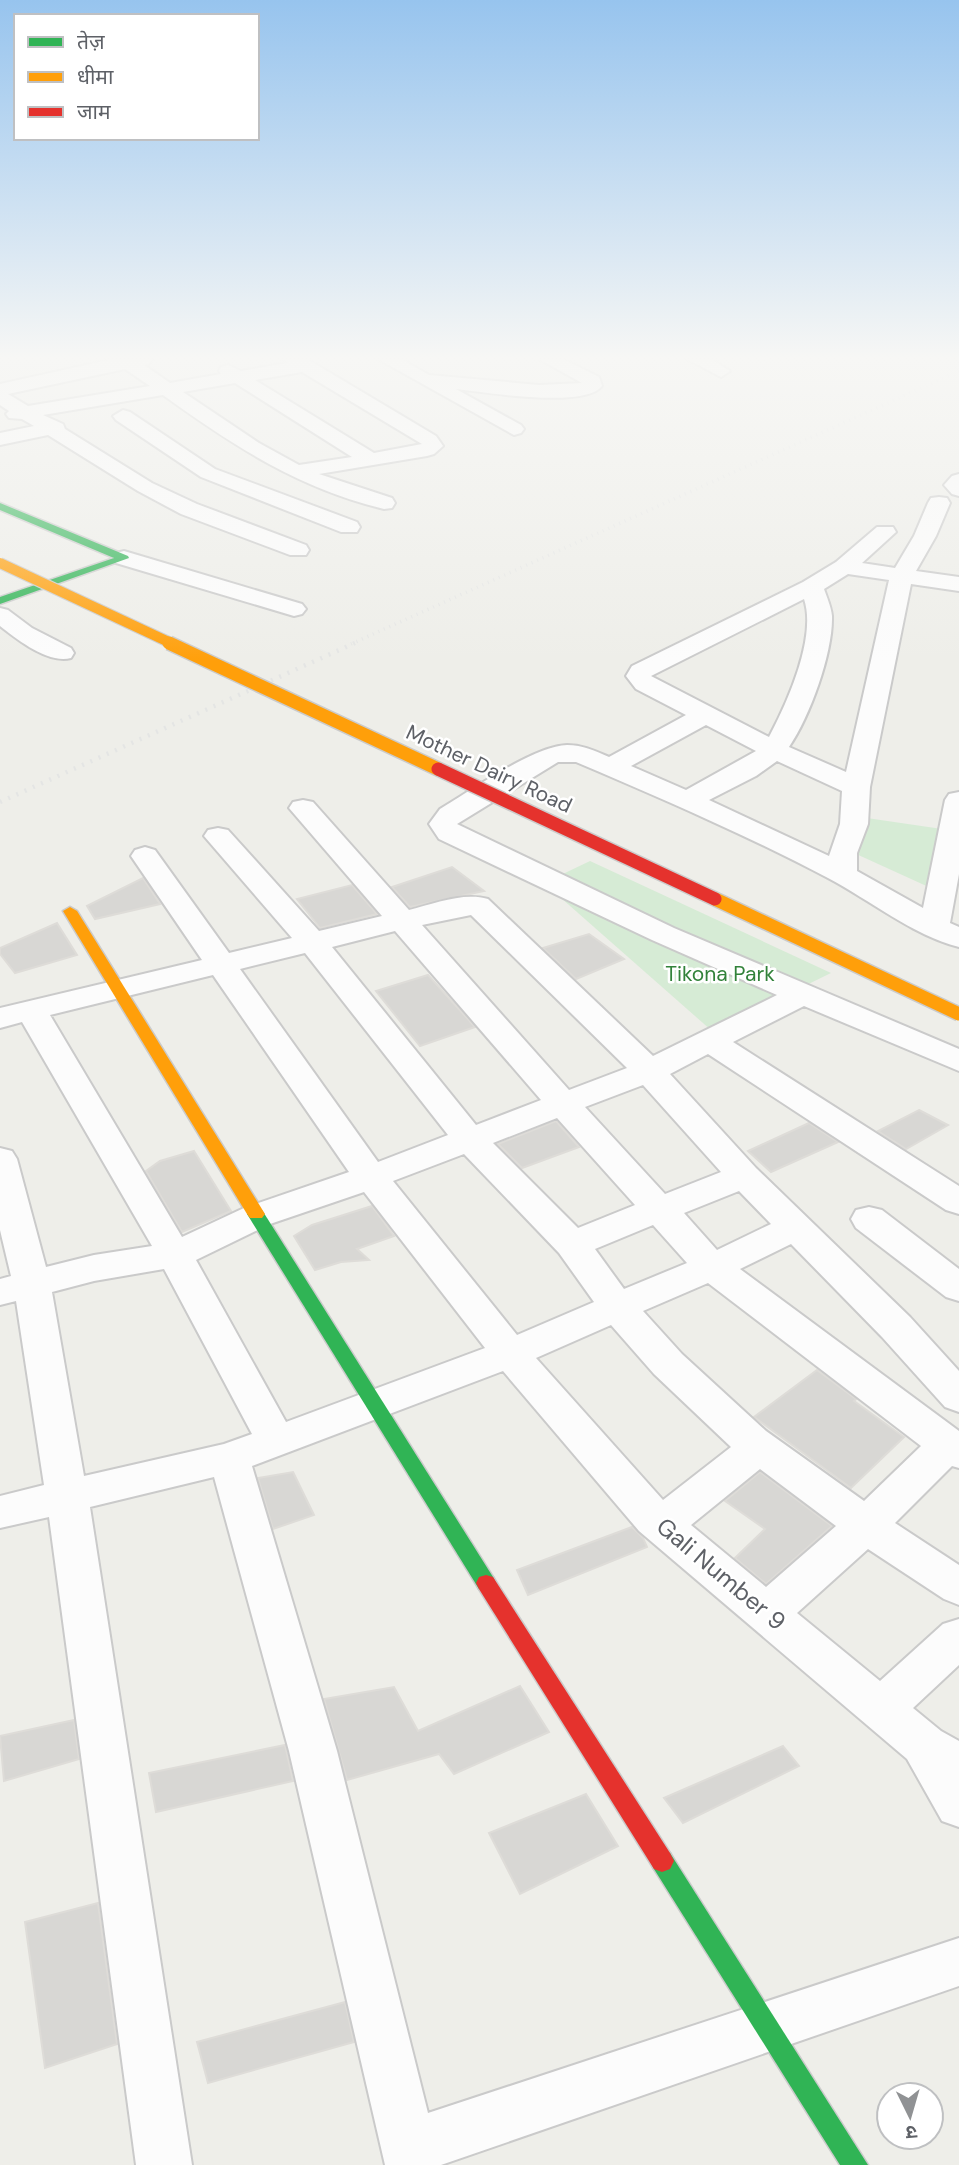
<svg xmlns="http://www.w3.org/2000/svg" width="959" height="2165" font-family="'DM Sans','Noto Sans Devanagari',sans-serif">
  <rect width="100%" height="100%" fill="#eeeee9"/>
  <g fill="#d6ebd5">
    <polygon points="860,817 942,829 933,889 854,853"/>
    <polygon points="590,861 831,973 712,1031 544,883"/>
  </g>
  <g fill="#d8d7d4" stroke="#dedcd8" stroke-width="2">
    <polygon points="452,867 484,891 410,907 392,887"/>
    <polygon points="143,878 160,904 95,919 87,906"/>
    <polygon points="352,885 377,914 320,928 297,899"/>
    <polygon points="57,923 77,955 15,973 0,954 0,948"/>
    <polygon points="589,934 624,959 576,979 543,948"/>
    <polygon points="428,975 475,1027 420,1046 376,991"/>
    <polygon points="919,1110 948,1125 906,1149 878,1131"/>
    <polygon points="556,1121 579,1147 522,1168 498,1144"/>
    <polygon points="809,1123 838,1142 771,1172 748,1151"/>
    <polygon points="194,1151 231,1211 182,1232 146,1171 160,1161"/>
    <polygon points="372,1206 394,1236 357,1249 369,1260 341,1262 315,1270 294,1236 312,1225"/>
    <polygon points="817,1370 856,1399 854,1401 904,1437 851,1488 754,1417"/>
    <polygon points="293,1472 314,1515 273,1529 258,1478"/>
    <polygon points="760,1472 832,1526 766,1584 735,1558 765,1529 725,1501"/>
    <polygon points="632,1527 643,1538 647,1547 528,1595 517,1570"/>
    <polygon points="520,1686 549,1732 454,1774 439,1754 347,1780 324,1699 394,1687 418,1731"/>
    <polygon points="74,1720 79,1759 4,1781 0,1736"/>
    <polygon points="285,1745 293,1781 156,1812 149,1773"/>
    <polygon points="783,1746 799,1766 683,1823 664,1798"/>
    <polygon points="586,1794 618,1846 520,1894 489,1833"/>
    <polygon points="98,1903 117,2044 45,2068 25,1922"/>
    <polygon points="345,2002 354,2042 208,2083 197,2042"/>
  </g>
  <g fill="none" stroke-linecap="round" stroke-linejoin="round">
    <g stroke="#cacaca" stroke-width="4">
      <g id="street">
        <path d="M 113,359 L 152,359 L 149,364 L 144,365 L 170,383 L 221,374 L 219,371 L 221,367 L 228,365 L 241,371 L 287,363 L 284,359 L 307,359 L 436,436 L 443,446 L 434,454 L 427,456 L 319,474 L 392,498 L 395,503 L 392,508 L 384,509 C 298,488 234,446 163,395 L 43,415 L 63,424 L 65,429 L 152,483 L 197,504 L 306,545 L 309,550 L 306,555 L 290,555 L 181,514 L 138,491 L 48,435 L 0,445 L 0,433 L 34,426 L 22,419 L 9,418 L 6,414 L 9,411 L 0,405 L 0,384 ZM 125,369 L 150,386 L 28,406 L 8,394 ZM 302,372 L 422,444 L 374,453 L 255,380 ZM 235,383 L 352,457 L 299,465 L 259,443 L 183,392 Z"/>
        <path d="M 378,359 L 401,359 L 429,375 L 539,385 L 582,383 L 539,359 L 563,359 L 599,377 L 602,386 C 584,409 484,392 456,389 L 521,425 L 524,429 L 521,433 L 514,435 Z"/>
        <polygon points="687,359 711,359 730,371 721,377"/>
        <polygon points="123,410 130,412 215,469 357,522 360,527 357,532 341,532 201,477 116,420 113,416"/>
        <polygon points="959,474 959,496 952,494 944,485 952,476"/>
        <path d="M 939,497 L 947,498 L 950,503 L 936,536 L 916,571 L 959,577 L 959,591 L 911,584 L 870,787 L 868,824 L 857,853 L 857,871 L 923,908 L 945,800 L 949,794 L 959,792 L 959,874 L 950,923 L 959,927 L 959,947 C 912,935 870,900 828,878 C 746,835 661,798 576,762 L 558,762 L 457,824 L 674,928 L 959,1049 L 959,1071 L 804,1006 L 733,1042 L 959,1186 L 959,1214 L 946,1210 L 708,1054 L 670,1074 L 756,1168 L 910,1317 L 959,1371 L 959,1412 L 945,1407 L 882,1337 L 791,1244 L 740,1269 L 959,1431 L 959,1468 L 952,1466 L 895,1523 L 959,1565 L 959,1605 L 944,1599 L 868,1549 L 797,1613 L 880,1681 L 943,1624 L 959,1619 L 959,1665 L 913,1708 L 941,1731 L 959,1741 L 959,1827 L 942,1821 L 907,1759 L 639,1531 L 503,1371 L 252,1466 L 337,1751 L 428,2113 L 959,1938 L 959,1986 L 441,2165 L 385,2165 L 289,1751 L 214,1477 L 90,1507 L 192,2165 L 136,2165 L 49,1517 L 0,1528 L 0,1496 L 44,1485 L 16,1301 L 0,1305 L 0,1279 L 11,1276 L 0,1230 L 0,1148 L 12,1151 L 17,1159 L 46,1267 L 94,1255 L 152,1246 L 22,1022 L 0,1028 L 0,1008 L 202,960 L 131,856 L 135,850 L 145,847 L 155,850 L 229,953 L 292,938 L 204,836 L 208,830 L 218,828 L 228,830 L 319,931 L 382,916 L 289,808 L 293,802 L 303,800 L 313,802 L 409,910 C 434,904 463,892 488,899 L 653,1056 L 777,995 L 652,940 L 439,839 L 429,824 L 440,809 C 471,791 533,746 567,745 C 583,745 595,751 609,757 L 686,715 L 636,689 L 626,676 L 632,666 L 803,582 L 836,562 L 877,527 L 893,527 L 896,532 L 862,563 L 895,568 L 914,536 L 928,503 L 931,498 ZM 848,574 L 889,580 L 846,772 L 789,747 C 810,716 833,653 832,616 C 831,606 827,598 824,589 ZM 804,599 C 817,637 787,703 769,737 L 651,676 ZM 706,725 L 756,751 L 686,790 L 631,766 ZM 777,761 L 842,791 L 840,824 L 829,856 L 709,800 L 756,776 ZM 471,915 L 627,1068 L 569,1090 L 422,925 ZM 395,931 L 541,1100 L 476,1125 L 332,947 ZM 305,953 L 448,1135 L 378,1162 L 240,969 ZM 213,975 L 349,1172 L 244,1208 L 182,1237 L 50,1015 ZM 643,1085 L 721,1172 L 665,1194 L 585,1107 ZM 557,1118 L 635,1205 L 578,1228 L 493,1143 ZM 464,1154 L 559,1253 L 594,1302 L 517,1335 L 393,1181 ZM 739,1191 L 771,1224 L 717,1250 L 684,1213 ZM 364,1192 L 485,1348 L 286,1422 L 196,1260 L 270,1224 ZM 653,1225 L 687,1263 L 624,1289 L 595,1249 ZM 164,1269 L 252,1434 L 224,1444 L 84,1476 L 52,1292 L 94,1281 ZM 708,1283 L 921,1446 L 864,1501 L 766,1431 L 682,1354 L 643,1311 ZM 611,1325 L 654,1374 L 731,1447 L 663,1500 L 536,1358 ZM 760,1469 L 836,1526 L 766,1587 L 691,1525 Z"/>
        <polygon points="124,551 302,604 306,609 302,614 294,616 116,563 113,558 116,553"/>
        <path d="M 0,608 L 8,610 L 32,628 L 71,648 L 74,653 L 71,658 C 48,664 18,640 0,626 Z"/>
        <polygon points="869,1207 882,1210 959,1269 959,1301 946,1297 856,1228 851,1219 856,1210"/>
      </g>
    </g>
    <g stroke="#cbcbcb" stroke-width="3">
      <g id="fast">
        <polygon points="0,503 128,556 129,558 0,604 0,597 114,558 0,510"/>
        <polygon points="256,1208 262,1210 493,1577 496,1583 493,1589 486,1591 479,1589 247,1214"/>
        <polygon points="662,1850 670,1853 868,2165 840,2165 654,1869 650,1861 654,1853"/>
      </g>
    </g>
    <g stroke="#cbcbcb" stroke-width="3">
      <polygon id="slow" points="70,907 77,911 265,1214 262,1218 250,1218 247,1214 63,911"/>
    </g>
    <g stroke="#cbcbcb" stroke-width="3">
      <polygon id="jam" points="486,1575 493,1577 670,1853 674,1861 670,1869 662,1872 654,1869 479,1589 476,1583 479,1577"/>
    </g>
    <use href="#street" fill="#fcfcfc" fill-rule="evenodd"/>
    <use href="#fast" fill="#30b455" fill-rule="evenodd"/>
    <use href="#slow" fill="#ff9f0a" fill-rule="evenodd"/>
    <use href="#jam" fill="#e5322d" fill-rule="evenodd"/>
    <polyline stroke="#e4e5e4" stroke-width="3.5" stroke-dasharray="1 5" stroke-linecap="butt" points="351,644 959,371"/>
    <polyline stroke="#e4e5e4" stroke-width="4.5" stroke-dasharray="2 7" stroke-linecap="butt" points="0,802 355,643"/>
    <g stroke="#cbcbcb" stroke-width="12" stroke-linecap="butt">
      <polyline id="slow-bridge-far1" points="0,563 173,644"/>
    </g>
    <g stroke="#cbcbcb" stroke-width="16" stroke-linecap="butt">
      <g id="slow-bridge">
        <polyline points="169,643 438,769"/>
        <polyline points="715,899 959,1014"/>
      </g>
    </g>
    <g stroke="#cbcbcb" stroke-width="16" stroke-linecap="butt">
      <polyline id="jam-bridge" points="438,769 715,899"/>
    </g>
    <use href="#slow-bridge-far1" stroke="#ff9f0a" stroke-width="10"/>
    <use href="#slow-bridge" stroke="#ff9f0a" stroke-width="13"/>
    <use href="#jam-bridge" stroke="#e5322d" stroke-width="13"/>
  </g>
  <linearGradient id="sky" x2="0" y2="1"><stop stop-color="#97c4ee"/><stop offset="0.54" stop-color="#f7f7f5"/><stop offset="1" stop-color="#f7f7f5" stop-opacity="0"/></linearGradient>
  <rect width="959" height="662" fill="url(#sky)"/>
  <g text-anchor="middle" stroke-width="5" stroke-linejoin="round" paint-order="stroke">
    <g font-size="21" fill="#5e6167" stroke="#fff">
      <text transform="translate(489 769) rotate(25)" y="7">Mother Dairy Road</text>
    </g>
    <g font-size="21" fill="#32823a" stroke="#fff">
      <text x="720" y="981">Tikona Park</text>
    </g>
    <g font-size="24" fill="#5e6167" stroke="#fff">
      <text transform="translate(721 1574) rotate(40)" y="8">Gali Number 9</text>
    </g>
  </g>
  <rect x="14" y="14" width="245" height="126" fill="#ffffff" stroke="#bfc0c2" stroke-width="2"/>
  <rect x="28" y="37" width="35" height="10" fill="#30b455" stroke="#bfc0c2" stroke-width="2"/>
  <text x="77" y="49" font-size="21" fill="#5e6167">तेज़</text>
  <rect x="28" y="72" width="35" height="10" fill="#ff9f0a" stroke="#bfc0c2" stroke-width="2"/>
  <text x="77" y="84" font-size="21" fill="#5e6167">धीमा</text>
  <rect x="28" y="107" width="35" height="10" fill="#e5322d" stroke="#bfc0c2" stroke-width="2"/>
  <text x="77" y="119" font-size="21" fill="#5e6167">जाम</text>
  <g transform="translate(910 2116) rotate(175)"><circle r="33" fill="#ffffff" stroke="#bfc0c2" stroke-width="2"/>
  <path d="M0-5L12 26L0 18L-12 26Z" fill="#909294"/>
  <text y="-10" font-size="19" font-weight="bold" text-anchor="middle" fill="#5e6167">उ</text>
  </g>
</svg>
